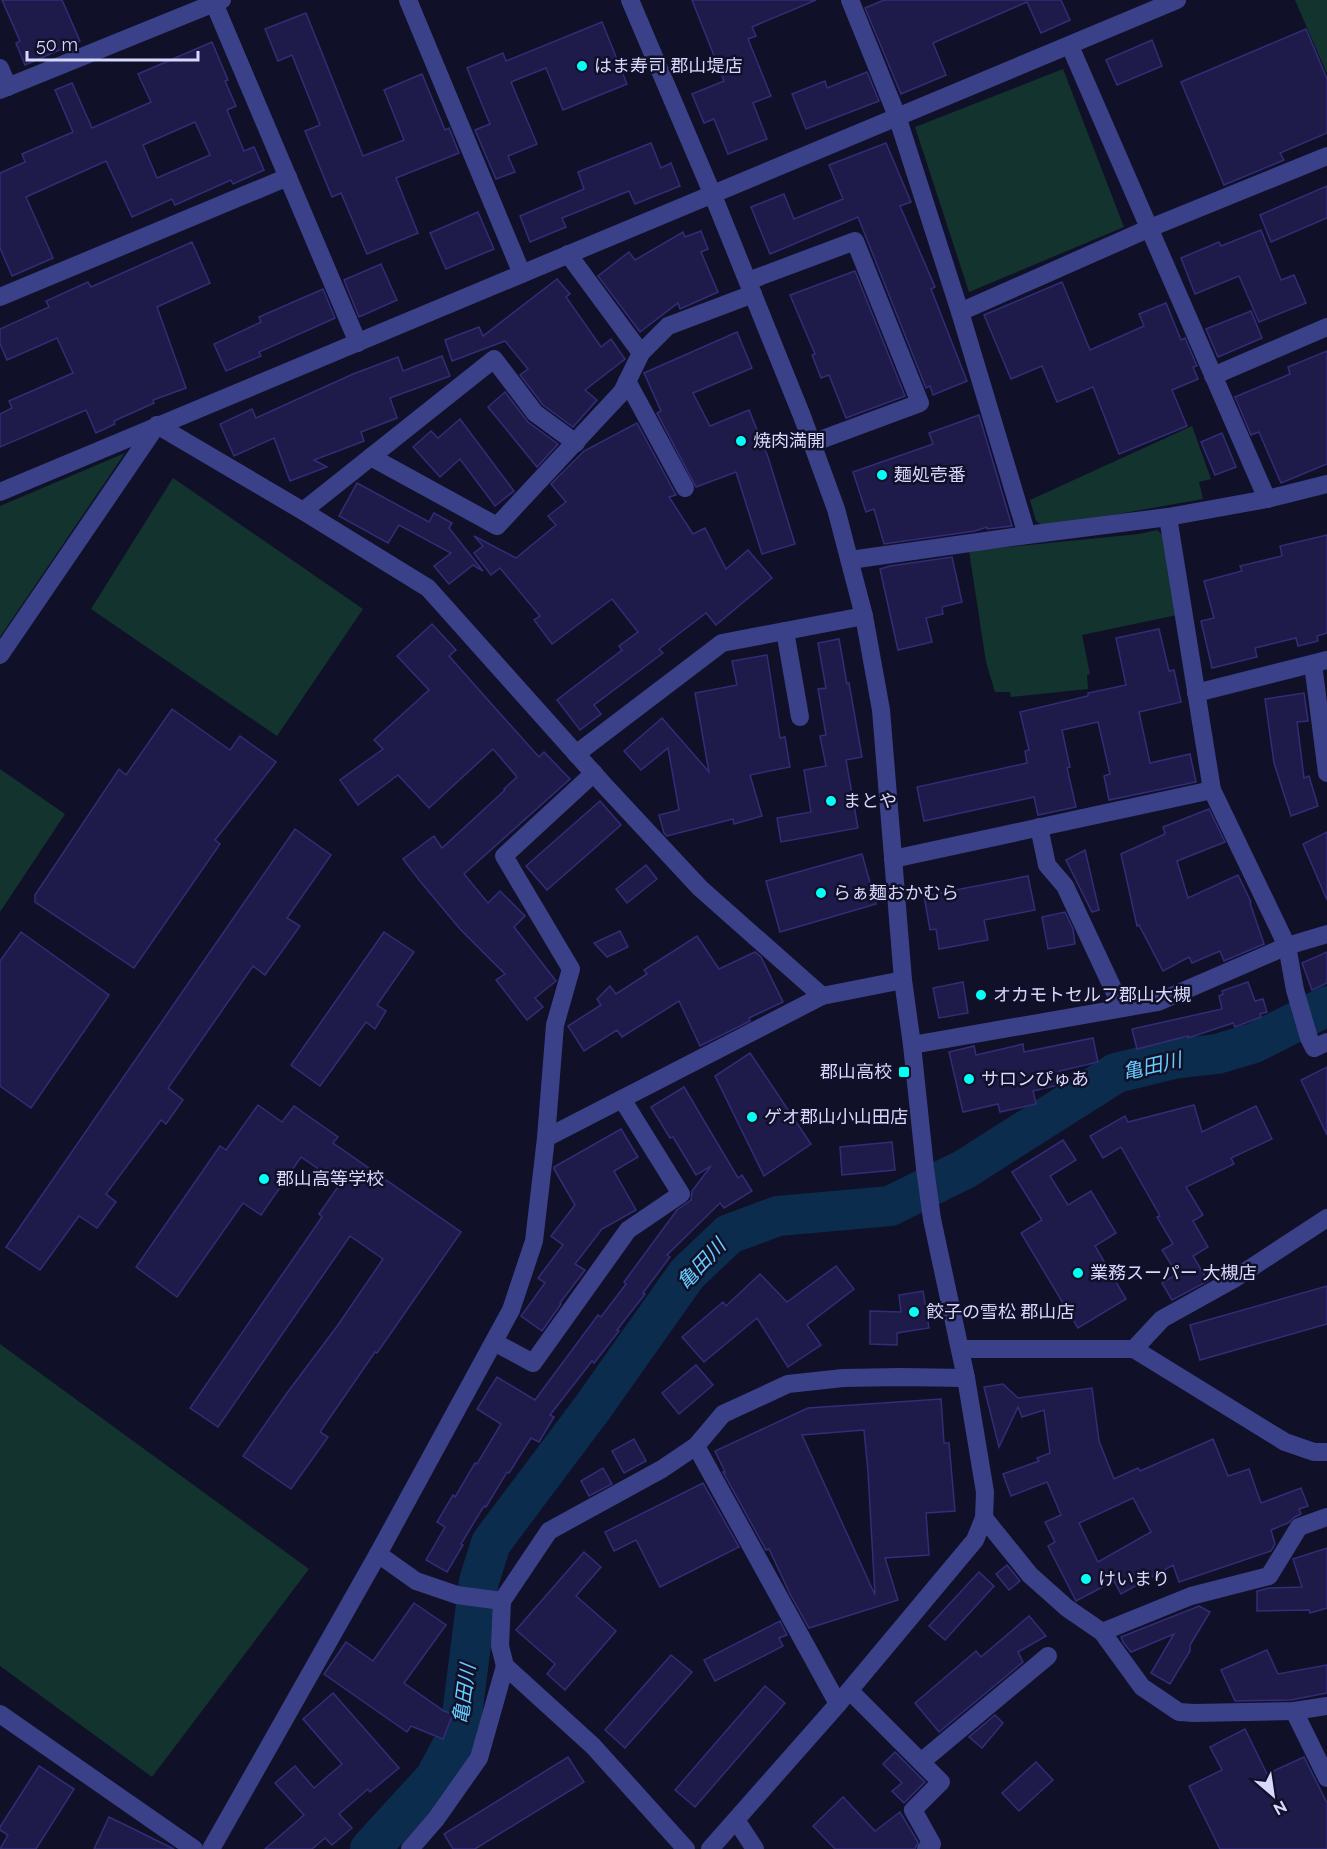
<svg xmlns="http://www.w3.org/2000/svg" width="1327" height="1849" font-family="Raleway,'Noto Sans JP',sans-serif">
  <rect width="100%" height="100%" fill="#111029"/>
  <g fill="#12332e">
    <polygon points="1295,0 1327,0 1327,74"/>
    <polygon points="1063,69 1124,227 969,292 915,127"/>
    <polygon points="1192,426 1211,479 1199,482 1203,499 1045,527 1036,521 1030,500"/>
    <polygon points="125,453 0,637 0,506"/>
    <polygon points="173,478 363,609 277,736 91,609"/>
    <polygon points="1157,530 1165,537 1177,615 1082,635 1090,674 1087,675 1088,689 1011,697 1010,692 995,692 986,662 969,551 1139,534"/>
    <polygon points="0,769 65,814 0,912"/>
    <polygon points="0,1344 309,1569 152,1777 0,1666"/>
  </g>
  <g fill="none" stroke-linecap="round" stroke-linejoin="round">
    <polyline stroke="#0b2c4c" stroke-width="40" points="370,1849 435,1778 460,1731 479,1581 491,1543 593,1407 687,1274 729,1234 778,1216 890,1206 965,1169 1116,1073 1173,1059 1217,1054 1254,1043 1327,1006"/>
  </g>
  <g fill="#1e1b4a" stroke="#322d77" stroke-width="1.5" fill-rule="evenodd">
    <polygon points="2,0 62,0 80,41 25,65 16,43 20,41"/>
    <polygon points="692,0 816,0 752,27 756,36 748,39 771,96 753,103 767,139 728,154 714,119 704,123 692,94 724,81"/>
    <polygon points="884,0 1061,0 1070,20 1041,33 1027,2 933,43 946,75 901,94 865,8"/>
    <polygon points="306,13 363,156 404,140 384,90 422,74 445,130 449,128 459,153 396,178 418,233 367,254 341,193 332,197 305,131 320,125 292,55 278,61 265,29"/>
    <polygon points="602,22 627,84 563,110 546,68 511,82 537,144 508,156 515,172 496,179 475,130 490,124 467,68 503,53 506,61"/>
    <polygon points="1306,29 1327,79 1327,133 1280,153 1284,160 1224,185 1181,82"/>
    <polygon points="1152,40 1162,66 1117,85 1106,60"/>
    <path d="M 212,42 L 228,80 L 225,81 L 236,106 L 227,110 L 244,151 L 254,147 L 264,170 L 233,184 L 231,180 L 175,205 L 172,199 L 132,217 L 106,161 L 26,197 L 53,258 L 12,276 L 0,248 L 0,173 L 25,162 L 22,154 L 73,132 L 55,90 L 72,83 L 92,128 L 151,102 L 138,74 ZM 195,122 L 210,155 L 157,178 L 143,145 Z"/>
    <polygon points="867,72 879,101 806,129 792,94 825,81 827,88"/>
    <polygon points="651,143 661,168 671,163 680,186 635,204 629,191 562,218 566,227 530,242 520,216 584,189 578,172"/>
    <polygon points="886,143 911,202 900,206 935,287 931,289 967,381 933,395 930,386 926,388 858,217 770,254 751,207 784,194 794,219 843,199 829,165"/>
    <polygon points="1327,186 1327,218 1271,242 1260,215"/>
    <polygon points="478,212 494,249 446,269 430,233"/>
    <polygon points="1261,230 1281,280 1294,275 1306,303 1259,322 1239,276 1195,294 1181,258 1219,242 1221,246"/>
    <polygon points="701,231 708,249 701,252 718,292 680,309 678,303 640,332 598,276 629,252 635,260 683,232 685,237"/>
    <polygon points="192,242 210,283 157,307 186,388 153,400 154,403 114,421 115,424 96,433 86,410 0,447 0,414 12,408 9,401 73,373 57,338 7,360 0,344 0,329 49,307 46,301 88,282 91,287"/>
    <polygon points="381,264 397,300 359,317 344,280"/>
    <polygon points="855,271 905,396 846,418 829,375 821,378 812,355 815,354 790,295"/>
    <polygon points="557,279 570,294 566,297 601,347 611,339 625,359 585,390 597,400 573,427 543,405 520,375 528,369 505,341 452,361 445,340 479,327 483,336"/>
    <polygon points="1062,282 1090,350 1144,326 1139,314 1166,303 1181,340 1185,338 1197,366 1193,367 1198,379 1172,390 1187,426 1119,454 1093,387 1057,402 1042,366 1011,379 984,315"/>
    <polygon points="323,289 335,318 259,352 261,356 226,371 214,344 261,322 259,317"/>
    <polygon points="1251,311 1262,338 1218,357 1206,329"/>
    <polygon points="737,332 752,368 693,393 710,426 749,410 768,457 795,544 762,554 736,472 696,487 657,413 661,411 644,373"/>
    <polygon points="1327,351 1327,464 1281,483 1259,432 1251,435 1235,397 1290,374 1288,367"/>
    <polygon points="442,356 450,376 390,398 397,418 361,432 364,441 314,460 327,467 290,481 274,438 234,456 220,424 252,409 256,418 353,374 398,357 403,371"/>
    <polygon points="505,392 528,422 558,444 537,467 488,407"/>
    <polygon points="979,415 1012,526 987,529 987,527 975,531 884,544 874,509 866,512 853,472 933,444 929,433"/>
    <polygon points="460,419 514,491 495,506 460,459 440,477 413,447 431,431 438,438"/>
    <polygon points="637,423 676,495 669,497 693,534 705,528 726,569 748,550 772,578 716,625 706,613 659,649 663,653 594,705 601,714 580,730 557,700 622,650 619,646 638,632 612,599 552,644 534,620 540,616 500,568 491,575 474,553 483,546 474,536 516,558 556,525 548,516 566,502 551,484 584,451"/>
    <polygon points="1222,433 1236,467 1215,475 1201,442"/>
    <polygon points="357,483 429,522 434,513 452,523 449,528 483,571 473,565 449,584 434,566 451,553 399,525 388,543 339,516"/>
    <polygon points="1327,535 1327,633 1317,636 1318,641 1298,646 1296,638 1255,648 1257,657 1212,668 1201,621 1214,618 1204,581 1242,571 1240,566 1282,556 1280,546"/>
    <polygon points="952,557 962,602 942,607 943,614 926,618 932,642 898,650 880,569 890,566"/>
    <polygon points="432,624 456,650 449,656 496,709 539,757 544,752 570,779 464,874 488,903 500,891 525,916 514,927 556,981 535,998 543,1007 527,1020 496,980 505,974 460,929 419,880 403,859 434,836 442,848 505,790 504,789 517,777 493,749 429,808 398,775 358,805 340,780 383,749 374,740 429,690 397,656"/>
    <polygon points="1159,629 1169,671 1174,670 1181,702 1139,712 1150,763 1190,754 1196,782 1109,800 1104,776 1110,774 1098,722 1062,730 1070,767 1067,768 1076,807 1038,815 1034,797 924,821 917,787 1027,763 1025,751 1029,750 1020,712 1088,696 1088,693 1126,685 1116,638"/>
    <polygon points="839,639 847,684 849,683 862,757 846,760 858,828 781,842 777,818 811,812 804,770 826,766 820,736 826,735 818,689 826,688 818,643"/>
    <polygon points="767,655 780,738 785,737 790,767 750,775 762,816 734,824 733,819 667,836 664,833 659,815 679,810 668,748 641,770 624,751 662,718 709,772 695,693 737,685 732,661"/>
    <polygon points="1304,693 1308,721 1297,722 1304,778 1309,776 1318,806 1291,816 1274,763 1265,699"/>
    <polygon points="172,709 230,750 240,736 276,762 215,840 220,844 134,968 35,902 35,895 119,769 126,775"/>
    <polygon points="600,801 621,825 547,890 526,866"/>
    <polygon points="1209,809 1225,842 1177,861 1188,898 1238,875 1251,902 1250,903 1264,944 1224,961 1220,951 1192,963 1189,957 1163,971 1139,925 1137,926 1121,854 1165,834 1163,827"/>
    <polygon points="295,829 331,855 287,918 300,926 265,975 253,966 168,1088 183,1100 166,1124 161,1120 106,1194 116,1202 97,1228 79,1216 40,1270 6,1247"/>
    <polygon points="1327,832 1327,900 1303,844"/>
    <polygon points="1085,850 1099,910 1092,912 1066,860"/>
    <polygon points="862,854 876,904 780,932 766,881"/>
    <polygon points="646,865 657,879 627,903 616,889"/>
    <polygon points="1028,876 1035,910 984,920 988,940 939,949 936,929 930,930 924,896"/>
    <polygon points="1065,912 1073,929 1075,944 1048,949 1042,917"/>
    <polygon points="620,931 628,947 607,957 594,943"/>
    <polygon points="21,932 109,995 31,1108 0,1086 0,961"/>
    <polygon points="384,932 414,952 377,1005 386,1011 375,1029 366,1022 320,1086 291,1065"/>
    <polygon points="697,936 719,969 755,952 761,957 783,1002 749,1018 750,1021 700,1046 679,1001 622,1037 617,1030 584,1051 568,1026 601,1005 597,999 610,986 616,994 647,974 644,970"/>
    <polygon points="1327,952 1327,983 1312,990 1302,963"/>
    <polygon points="963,982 968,1013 939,1018 933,988"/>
    <polygon points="1248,982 1255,1001 1263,999 1267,1012 1260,1014 1261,1017 1235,1027 1233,1023 1188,1038 1188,1036 1137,1049 1132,1029 1222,1009 1219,996 1223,994 1222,991"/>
    <polygon points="1093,1038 1098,1062 1060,1071 1063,1084 1033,1091 1036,1104 1000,1112 998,1104 963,1112 949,1052 974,1046 976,1055 1023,1044 1024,1052"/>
    <polygon points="750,1053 811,1144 764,1176 715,1076"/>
    <polygon points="1327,1067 1327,1135 1301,1080"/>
    <polygon points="684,1087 738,1178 742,1175 752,1191 724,1208 720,1203 667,1255 670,1257 643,1293 645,1294 617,1330 619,1331 594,1363 592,1361 550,1415 554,1417 539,1442 531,1438 509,1473 507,1472 486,1507 484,1506 461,1544 463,1545 447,1572 426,1560 445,1527 437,1522 453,1495 455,1497 475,1463 477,1464 501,1424 477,1409 497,1377 535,1400 598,1315 601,1317 626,1284 624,1282 677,1210 691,1200 692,1191 711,1166 696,1175 673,1137 670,1138 651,1107"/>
    <polygon points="258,1105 282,1122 294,1106 338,1137 333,1143 461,1232 377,1353 375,1352 320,1432 328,1437 291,1489 243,1456 287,1393 338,1325 383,1259 350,1236 218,1427 190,1408 322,1217 319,1214 340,1184 301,1157 261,1215 243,1203 177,1297 136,1267 220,1146 226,1150"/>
    <polygon points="1194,1105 1202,1132 1256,1106 1272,1139 1231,1158 1234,1164 1186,1187 1203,1215 1193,1221 1208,1247 1193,1256 1208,1281 1172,1300 1162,1283 1177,1274 1162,1250 1173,1244 1157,1217 1160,1216 1121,1147 1103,1158 1090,1136 1125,1116 1128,1122"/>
    <polygon points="621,1129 638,1157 614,1171 636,1210 602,1229 575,1264 585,1270 560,1303 561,1304 542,1331 521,1316 545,1283 538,1278 563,1245 551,1236 575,1205 554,1169 554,1167"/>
    <polygon points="1063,1140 1076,1160 1050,1176 1068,1205 1091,1191 1116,1233 1095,1246 1126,1299 1078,1328 1021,1233 1042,1220 1012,1172"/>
    <polygon points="892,1142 895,1170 842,1175 840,1147"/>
    <polygon points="836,1266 854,1289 807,1325 821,1345 788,1367 757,1318 704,1362 682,1337 723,1302 726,1306 760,1274 787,1302"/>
    <polygon points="1327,1286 1327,1324 1200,1360 1190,1325"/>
    <polygon points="923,1291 929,1328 897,1333 897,1345 870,1344 870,1311 901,1312 899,1295"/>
    <polygon points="696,1365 713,1385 679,1414 662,1393"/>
    <path d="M 1003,1384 L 1018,1398 L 1092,1388 L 1099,1441 L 1114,1479 L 1138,1468 L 1140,1471 L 1213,1439 L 1228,1476 L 1249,1469 L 1261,1503 L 1301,1488 L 1308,1506 L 1299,1509 L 1301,1514 L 1295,1517 L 1288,1523 L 1271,1530 L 1275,1544 L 1271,1551 L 1179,1582 L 1173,1565 L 1121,1594 L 1114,1581 L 1076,1601 L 1048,1546 L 1055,1542 L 1045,1522 L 1061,1515 L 1047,1482 L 1011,1496 L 1003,1474 L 1039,1461 L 1037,1458 L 1050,1453 L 1044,1410 L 1022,1417 L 1018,1407 L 999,1447 L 984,1387 ZM 1133,1498 L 1151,1532 L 1098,1562 L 1079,1523 Z"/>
    <path d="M 941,1399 L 944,1443 L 949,1443 L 955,1511 L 926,1513 L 929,1555 L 885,1558 L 898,1600 L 809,1628 L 790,1594 L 769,1549 L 766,1550 L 723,1472 L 725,1472 L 715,1451 L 808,1408 ZM 864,1430 L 868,1472 L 875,1595 L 802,1435 Z"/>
    <polygon points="634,1439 646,1461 624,1473 612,1451"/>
    <polygon points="603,1468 612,1484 589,1496 581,1481"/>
    <polygon points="703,1483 739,1547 660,1587 636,1540 614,1551 605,1532"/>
    <polygon points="1327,1548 1327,1608 1310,1613 1309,1610 1257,1611 1257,1591 1269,1588 1302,1587 1293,1559"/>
    <polygon points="584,1552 601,1567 576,1596 616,1631 565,1690 547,1674 555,1664 516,1630"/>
    <polygon points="1007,1565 1020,1581 1009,1590 996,1574"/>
    <polygon points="979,1572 994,1586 945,1640 929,1626"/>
    <polygon points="414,1603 446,1625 404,1683 444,1711 453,1714 443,1739 411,1726 407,1732 324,1674 346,1642 373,1661"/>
    <polygon points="1199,1606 1210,1612 1190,1645 1190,1651 1170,1684 1151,1673 1174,1634 1131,1652 1123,1642 1121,1637"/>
    <polygon points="1029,1616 1046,1636 1018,1652 1023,1662 939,1732 915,1703 976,1651 981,1657"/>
    <polygon points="780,1621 787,1635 779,1638 783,1646 715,1681 704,1660"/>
    <polygon points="1267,1650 1278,1674 1327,1665 1327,1693 1291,1700 1235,1701 1221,1670"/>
    <polygon points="671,1655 692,1672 625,1748 605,1730"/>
    <polygon points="765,1686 785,1703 695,1807 675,1790"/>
    <polygon points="333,1693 399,1768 370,1792 368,1789 339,1814 352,1828 332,1845 325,1838 312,1849 265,1849 304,1815 275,1783 295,1766 314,1788 342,1764 303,1719"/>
    <polygon points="995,1715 1003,1723 982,1748 969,1737"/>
    <polygon points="1245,1729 1267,1774 1304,1757 1327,1803 1327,1849 1220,1849 1189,1786 1222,1770 1210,1747"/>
    <polygon points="895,1752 925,1782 904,1803 892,1791 902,1783 883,1764"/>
    <polygon points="568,1757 584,1782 475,1849 453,1849 444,1834"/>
    <polygon points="1036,1762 1053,1780 1019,1811 1002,1793"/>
    <polygon points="39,1766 74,1789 36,1849 0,1849 8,1835 0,1830 0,1827"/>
    <polygon points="843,1797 875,1831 900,1812 918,1842 915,1849 835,1849 813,1826"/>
    <polygon points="109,1817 172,1848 174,1849 94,1849"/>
  </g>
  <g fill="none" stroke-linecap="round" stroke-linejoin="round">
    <g stroke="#3a4189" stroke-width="18">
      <polyline points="408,0 522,274"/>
      <polyline points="630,0 712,193 802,416 836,509 864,616 881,710 903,980 912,1045 925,1168 932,1219 966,1378 985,1492 984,1518 975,1540 838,1704 710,1849"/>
      <polyline points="850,0 897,116 960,312 1027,535"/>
      <polyline points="214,3 358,343"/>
      <polyline points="1070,46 1267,499"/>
      <polyline points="0,68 8,87"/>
      <polyline points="0,90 222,0"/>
      <polyline points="568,254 641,353"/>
      <polyline points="748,281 855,241 920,403 812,443"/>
      <polyline points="0,297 288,177"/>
      <polyline points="960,312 1150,228 1327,156"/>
      <polyline points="1213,376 1327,327"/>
      <polyline points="627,381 685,488"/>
      <polyline points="157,425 303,511 428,588 605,786 700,888 822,996"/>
      <polyline points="371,457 497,526 622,392 641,353 668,326 753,294"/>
      <polyline points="0,492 1177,0"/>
      <polyline points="303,511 494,359 535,413 576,443"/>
      <polyline points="1168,517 1212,790 1287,946 1295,990 1309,1038 1314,1048 1327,1042"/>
      <polyline points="850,560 1027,535 1168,517 1267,499 1327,484"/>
      <polyline points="785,631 800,717"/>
      <polyline points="0,655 157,425"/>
      <polyline points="1313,664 1327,773"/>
      <polyline points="1196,693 1327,660"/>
      <polyline points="576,754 722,643 864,616"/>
      <polyline points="1039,827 1047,865 1065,886 1122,1008"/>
      <polyline points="893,859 1212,790"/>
      <polyline points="912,1045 1158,1002 1287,946 1327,934"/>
      <polyline points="546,1138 555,1025 571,969 504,856 594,773"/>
      <polyline points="494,1342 533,1363 628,1230 681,1194 622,1099"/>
      <polyline points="960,1349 1134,1349 1285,1442 1314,1452 1327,1452"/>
      <polyline points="1134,1349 1162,1319 1234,1279 1327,1218"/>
      <polyline points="696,1446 838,1704"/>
      <polyline points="984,1518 1030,1575 1067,1608 1102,1632 1142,1687 1179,1712 1194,1713 1294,1711 1327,1706"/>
      <polyline points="378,1554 416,1581 457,1595 502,1601"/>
      <polyline points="1102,1632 1191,1596 1269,1576 1299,1527 1327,1517"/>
      <polyline points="850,1691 941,1782 913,1810 932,1844 926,1849"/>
      <polyline points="1294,1711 1327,1778"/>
      <polyline points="0,1714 194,1849"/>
      <polyline points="921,1762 1048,1656"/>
      <polyline points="736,1820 755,1849"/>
      <polyline points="211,1849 378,1554 511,1310 534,1241 546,1138 822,996 903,980"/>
      <polyline points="410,1849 436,1819 479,1758 505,1666"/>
      <polyline points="686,1849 593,1746 505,1666 500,1646 502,1601 549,1531 662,1469 696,1446 723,1414 788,1384 843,1378 900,1377 966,1378"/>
    </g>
  </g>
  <g fill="#04fff6" stroke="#111029" stroke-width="2">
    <circle cx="582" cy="66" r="6"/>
    <circle cx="741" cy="441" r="6"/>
    <circle cx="882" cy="475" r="6"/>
    <circle cx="831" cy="801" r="6"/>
    <circle cx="821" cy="893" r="6"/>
    <circle cx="981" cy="995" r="6"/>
    <rect x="898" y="1066" width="12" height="12" rx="3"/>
    <circle cx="969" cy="1079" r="6"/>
    <circle cx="752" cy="1117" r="6"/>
    <circle cx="264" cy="1179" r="6"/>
    <circle cx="1078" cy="1273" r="6"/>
    <circle cx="914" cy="1312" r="6"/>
    <circle cx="1086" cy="1579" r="6"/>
  </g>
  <g text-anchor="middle" stroke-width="5" stroke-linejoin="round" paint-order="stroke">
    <g font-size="18" fill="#d8d8ff" stroke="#111029" text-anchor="start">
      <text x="594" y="72">はま寿司 郡山堤店</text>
      <text x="753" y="447">焼肉満開</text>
      <text x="894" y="481">麺処壱番</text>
      <text x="843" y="807">まとや</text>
      <text x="833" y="899">らぁ麺おかむら</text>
      <text x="993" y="1001">オカモトセルフ郡山大槻</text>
      <text x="892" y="1078" text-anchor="end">郡山高校</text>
      <text x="981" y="1085">サロンぴゅあ</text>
      <text x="764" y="1123">ゲオ郡山小山田店</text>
      <text x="276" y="1185">郡山高等学校</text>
      <text x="1090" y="1279">業務スーパー 大槻店</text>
      <text x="926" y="1318">餃子の雪松 郡山店</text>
      <text x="1098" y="1585">けいまり</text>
    </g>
    <g font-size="20" font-style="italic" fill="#66cdff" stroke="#111029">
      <text transform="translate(1152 1066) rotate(-13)" y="7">亀田川</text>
      <text transform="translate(701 1264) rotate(-47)" y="7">亀田川</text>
      <text transform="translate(464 1694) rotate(-82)" y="7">亀田川</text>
    </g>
  </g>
  <g transform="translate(1273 1795) rotate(151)" stroke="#111029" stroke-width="4.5" paint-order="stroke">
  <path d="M0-4.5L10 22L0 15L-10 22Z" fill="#d8d8ff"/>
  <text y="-9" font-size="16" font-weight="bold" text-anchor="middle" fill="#d8d8ff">N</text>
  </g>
  <path d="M27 51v9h171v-9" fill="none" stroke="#d8d8ff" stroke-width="3"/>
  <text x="36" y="51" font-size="18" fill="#d8d8ff" stroke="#111029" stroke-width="4.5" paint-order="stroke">50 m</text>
</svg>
